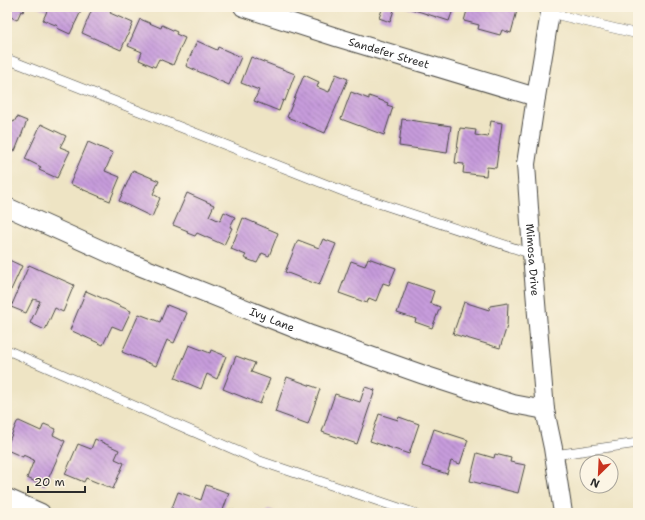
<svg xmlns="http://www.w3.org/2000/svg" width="645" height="520" font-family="'Shantell Sans',sans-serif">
  <defs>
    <pattern id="building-back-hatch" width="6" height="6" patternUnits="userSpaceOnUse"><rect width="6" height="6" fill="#c69bdb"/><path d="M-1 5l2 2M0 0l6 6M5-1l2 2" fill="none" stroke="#a17fb2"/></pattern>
  </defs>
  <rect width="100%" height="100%" fill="#fcf5e5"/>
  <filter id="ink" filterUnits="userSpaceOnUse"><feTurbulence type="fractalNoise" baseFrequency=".025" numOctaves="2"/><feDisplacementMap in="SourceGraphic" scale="8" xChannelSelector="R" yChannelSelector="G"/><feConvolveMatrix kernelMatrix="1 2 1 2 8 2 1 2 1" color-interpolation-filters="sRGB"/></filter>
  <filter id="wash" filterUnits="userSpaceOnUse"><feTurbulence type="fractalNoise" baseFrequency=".012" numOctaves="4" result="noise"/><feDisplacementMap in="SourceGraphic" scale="16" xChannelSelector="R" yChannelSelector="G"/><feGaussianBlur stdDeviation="0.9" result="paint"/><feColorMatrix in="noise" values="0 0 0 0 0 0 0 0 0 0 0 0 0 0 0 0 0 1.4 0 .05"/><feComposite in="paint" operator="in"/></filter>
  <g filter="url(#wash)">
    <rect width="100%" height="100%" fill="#eee4c4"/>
    <g id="blocks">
      <g fill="url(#building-back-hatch)">
        <polygon points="7,7 25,7 23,12 21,11 17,20 7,15"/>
        <polygon points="37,7 83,7 70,34 57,28 58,26 43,20 47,11"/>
        <polygon points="93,7 113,7 110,13 133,23 121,50 82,33"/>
        <polygon points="383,7 395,7 390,22 379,18"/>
        <polygon points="405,7 454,7 449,21"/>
        <polygon points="468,7 518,7 511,33 502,30 500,35 478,29 479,25 464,21"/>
        <polygon points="140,19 161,28 162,25 177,32 176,34 185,38 173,65 159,59 155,67 139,60 142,52 128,46"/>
        <polygon points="197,41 217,50 218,47 241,57 229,85 186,66"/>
        <polygon points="251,57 295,74 285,101 283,100 279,111 254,101 259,90 241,83"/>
        <polygon points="336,74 348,79 325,133 287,117 304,75 319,82 317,87 329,92"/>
        <polygon points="351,92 369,99 369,96 388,103 387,105 393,107 384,135 341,119"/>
        <polygon points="17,117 27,121 15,151 7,148 7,119 14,122"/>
        <polygon points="402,119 451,126 447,153 399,146"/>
        <polygon points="491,121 502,123 496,168 487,167 486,176 463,173 464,164 455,163 460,128 476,130 475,135 488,137"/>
        <polygon points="41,124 66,136 60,147 70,151 57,178 39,170 41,167 25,159"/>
        <polygon points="88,142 113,153 105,171 120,177 110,201 70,184"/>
        <polygon points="133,170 159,181 153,194 160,198 152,217 119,201"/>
        <polygon points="187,193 214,205 209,216 220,221 224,212 235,217 230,227 232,228 224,245 197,233 195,236 187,233 188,231 173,225"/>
        <polygon points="243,218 278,233 269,256 262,253 257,263 244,258 246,255 231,249"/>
        <polygon points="323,239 336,244 319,285 285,272 298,240 319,248"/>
        <polygon points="368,258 396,268 389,285 383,283 376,301 369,298 367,303 339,293 351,261 365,266"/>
        <polygon points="7,259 22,266 11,290 7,288"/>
        <polygon points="29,265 74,285 63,312 55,308 45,330 30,323 40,301 33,299 26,313 11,307"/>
        <polygon points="408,282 434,291 430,303 440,307 432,328 415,322 416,319 397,313"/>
        <polygon points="86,291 131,311 122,330 112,326 103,345 70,330"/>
        <polygon points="464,302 489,310 490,306 508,303 507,326 500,348 453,334"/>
        <polygon points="167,305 187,313 174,343 167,340 156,366 122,352 139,314 160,322"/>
        <polygon points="189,345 210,353 211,350 226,356 217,379 207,374 201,389 175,378"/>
        <polygon points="236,356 255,363 251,372 270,379 260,404 223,389"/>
        <polygon points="287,377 320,389 308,424 275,412"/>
        <polygon points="365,387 375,390 357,444 322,432 335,394 360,402"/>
        <polygon points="379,414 398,420 399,417 419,424 409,454 370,441"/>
        <polygon points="7,418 11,420 7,428"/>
        <polygon points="19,421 41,431 44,424 56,429 53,435 65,441 45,486 27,478 34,460 23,455 23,457 7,450 7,446 17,422"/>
        <polygon points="434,429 468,440 460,464 451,461 447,474 422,466"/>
        <polygon points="95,439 119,450 115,459 124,463 113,489 86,478 84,482 65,474 78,444 91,449"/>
        <polygon points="477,453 494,458 495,454 511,458 510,462 525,465 518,493 470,481"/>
        <polygon points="206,485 229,493 222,513 170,513 178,492 201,500"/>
        <polygon points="230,509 241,513 228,513"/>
        <polygon points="268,510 277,513 267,513"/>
      </g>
    </g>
  </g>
  <g filter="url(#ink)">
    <use href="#blocks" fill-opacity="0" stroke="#484742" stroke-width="1"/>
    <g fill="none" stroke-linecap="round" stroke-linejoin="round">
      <g stroke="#484742" stroke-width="10">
        <g id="service">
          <polyline points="550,13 638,34"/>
          <polyline points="7,59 348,193 532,254"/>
          <polyline points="7,350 260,461 414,513"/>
          <polyline points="554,455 638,443"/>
        </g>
      </g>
      <g stroke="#484742" stroke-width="20">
        <g id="minor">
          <path id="s1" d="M 243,7 L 336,37 L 536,97"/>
          <path id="s2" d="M 551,7 L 536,97 L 526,164 L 533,267 L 545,410 L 553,448 L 563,513"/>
          <path id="s3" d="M 7,207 L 124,260 L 311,335 L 424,375 L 513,404 L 545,410"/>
          <polyline points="7,498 41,513"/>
        </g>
      </g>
      <use href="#service" stroke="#fff" stroke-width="9"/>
      <use href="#minor" stroke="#fff" stroke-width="18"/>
    </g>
  </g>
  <g text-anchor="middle" stroke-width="4" stroke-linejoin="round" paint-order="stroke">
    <g font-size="11" fill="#2b2b2b" stroke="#fcf5e5">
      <text dy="4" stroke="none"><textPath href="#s1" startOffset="153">Sandefer Street</textPath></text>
      <text dy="4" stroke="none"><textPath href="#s2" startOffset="255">Mimosa Drive</textPath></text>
      <text dy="4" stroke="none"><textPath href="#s3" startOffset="288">Ivy Lane</textPath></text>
    </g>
  </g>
  <rect width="645" height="520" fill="none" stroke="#fcf5e5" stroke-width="24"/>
  <g transform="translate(599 474) rotate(204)"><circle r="19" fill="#fcf5e5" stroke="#a8a49b"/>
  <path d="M0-3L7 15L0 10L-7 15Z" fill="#c8321e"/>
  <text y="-6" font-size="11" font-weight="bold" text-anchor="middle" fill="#2b2b2b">N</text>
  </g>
  <path d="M28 486v6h57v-6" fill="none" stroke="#2b2b2b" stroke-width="2"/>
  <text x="34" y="486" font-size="12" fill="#2b2b2b" stroke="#fcf5e5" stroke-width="3" paint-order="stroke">20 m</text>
</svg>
